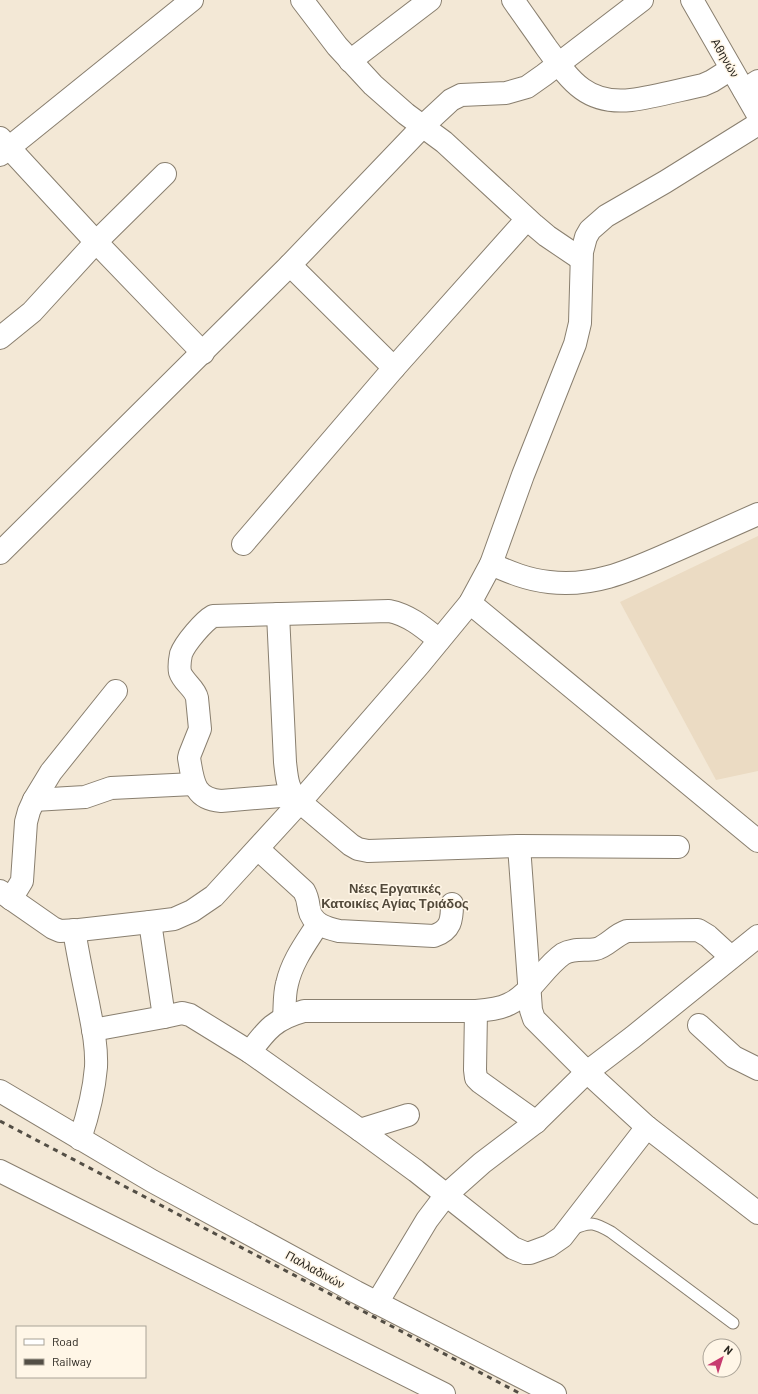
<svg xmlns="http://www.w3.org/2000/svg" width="758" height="1394" font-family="Barlow,sans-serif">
  <rect width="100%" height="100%" fill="#f3e8d6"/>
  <polygon fill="#ebdbc3" points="758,536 758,771 716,780 620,602"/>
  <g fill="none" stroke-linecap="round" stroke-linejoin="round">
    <g stroke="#897f6f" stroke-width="13">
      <path id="service" d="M 573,1229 C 591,1221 595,1223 611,1232 L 733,1323"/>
    </g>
    <g stroke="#897f6f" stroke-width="24">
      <g id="minor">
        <polyline points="302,0 337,46 373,85 406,114 444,142 534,225 547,236 581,259"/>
        <path d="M 513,0 C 524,16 535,31 546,47 C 570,80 586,105 631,100 C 655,97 679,90 703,85 L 712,81 L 731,69"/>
        <polyline points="350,61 430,0"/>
        <polyline points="744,90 758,81"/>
        <polyline points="0,138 96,242 203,353"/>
        <polyline points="0,155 192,0"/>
        <polyline points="290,265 394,368"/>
        <polyline points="0,338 32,312 96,242 165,174"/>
        <polyline points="243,544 394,368 527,219"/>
        <polyline points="0,553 290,265 423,126 451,100 461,95 506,93 527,87 544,75 642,0"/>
        <path d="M 491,564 C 509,572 528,580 549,582 C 596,588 635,568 677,550 C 704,538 731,526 758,514"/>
        <polyline points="470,603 758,841"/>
        <path d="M 278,614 L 285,762 C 287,779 287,790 300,802 L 351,845 L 358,849 L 368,851 L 519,846 L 678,847"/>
        <path d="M 293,795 L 221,801 C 193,799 193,780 189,758 L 190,754 L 200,729 L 197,698 C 195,688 183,682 180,672 C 179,667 180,659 181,654 C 185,643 204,621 213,616 L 389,611 C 409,615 423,627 439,640"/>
        <polyline points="34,800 85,797 111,788 194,784"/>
        <polyline points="519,846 531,1010 534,1019 587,1072 647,1127 758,1213"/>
        <path d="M 258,849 L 304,891 C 308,898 308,902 309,909 C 312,924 326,928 339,931 L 434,936 C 451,930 452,920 452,904"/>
        <polyline points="0,891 53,928 60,931 79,930 150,922 174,919 192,911 214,896 300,802 419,665 470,603 491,564 523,475 575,344 580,323 582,252 586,237 590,230 606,216 665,182 758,124"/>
        <polyline points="11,899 22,881 26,822 29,811 34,800 51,772 116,691"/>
        <path d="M 74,930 C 78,955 83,979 88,1003 C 92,1024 97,1045 96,1067 C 94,1092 88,1115 80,1139"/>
        <polyline points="476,1011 475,1070 476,1078 480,1082 536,1122"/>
        <polyline points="164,1017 182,1013 190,1015 250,1052 360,1130 416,1171 513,1248 525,1253 530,1253 549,1246 562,1237 647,1127"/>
        <path d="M 284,1018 C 285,1007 284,995 287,984 C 292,961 306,943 318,924"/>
        <polyline points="699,1025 734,1057 758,1069"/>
        <polyline points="93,1030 164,1017 150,922"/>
        <path d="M 250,1052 C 267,1029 275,1019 304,1011 L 476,1011 C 488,1010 499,1009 509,1004 C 531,994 543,968 563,954 C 573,948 585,951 596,949 C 606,947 615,935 627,931 L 698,930 L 708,936 L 731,957"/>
        <polyline points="0,1091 152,1181 356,1292 555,1394"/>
        <polyline points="360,1130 408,1115"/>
        <polyline points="0,1171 444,1394"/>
        <polyline points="377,1303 427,1220 446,1195 482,1163 536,1122 587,1072 633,1037 758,936"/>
      </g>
    </g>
    <g stroke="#897f6f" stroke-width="24">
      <polyline id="secondary" points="692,0 758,115"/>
    </g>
    <use href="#service" stroke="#fff" stroke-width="11"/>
    <use href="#minor" stroke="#fff" stroke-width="22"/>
    <use href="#secondary" stroke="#fff" stroke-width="22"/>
    <polyline stroke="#534e45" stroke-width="3" stroke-dasharray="5 5" stroke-linecap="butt" points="0,1121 521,1394"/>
  </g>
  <g text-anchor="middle" stroke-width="3" stroke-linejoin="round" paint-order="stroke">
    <g font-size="12" fill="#2b2720" stroke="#fff6e7">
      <text transform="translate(725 58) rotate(60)" y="4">Αθηνών</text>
      <text transform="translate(315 1270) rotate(29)" y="4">Παλλαδινών</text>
    </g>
    <g font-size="13" font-weight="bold" fill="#52493a" stroke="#fff6e7">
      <text x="395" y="893">Νέες Εργατικές<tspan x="395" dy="15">Κατοικίες Αγίας Τριάδος</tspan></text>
    </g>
  </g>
  <rect x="16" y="1326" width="130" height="52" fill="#fff6e7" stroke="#aaa397"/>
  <rect x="24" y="1339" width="20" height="6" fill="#ffffff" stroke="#aaa397"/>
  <text x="52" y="1346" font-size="12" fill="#2b2720">Road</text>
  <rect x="24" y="1359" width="20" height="6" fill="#534e45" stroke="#aaa397"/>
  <text x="52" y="1366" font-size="12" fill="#2b2720">Railway</text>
  <g transform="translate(722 1358) rotate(39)"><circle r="19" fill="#fff6e7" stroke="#aaa397"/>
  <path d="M0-3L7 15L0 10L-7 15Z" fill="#c73b6f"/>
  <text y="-6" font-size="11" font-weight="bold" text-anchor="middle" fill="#2b2720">N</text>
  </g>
</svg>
